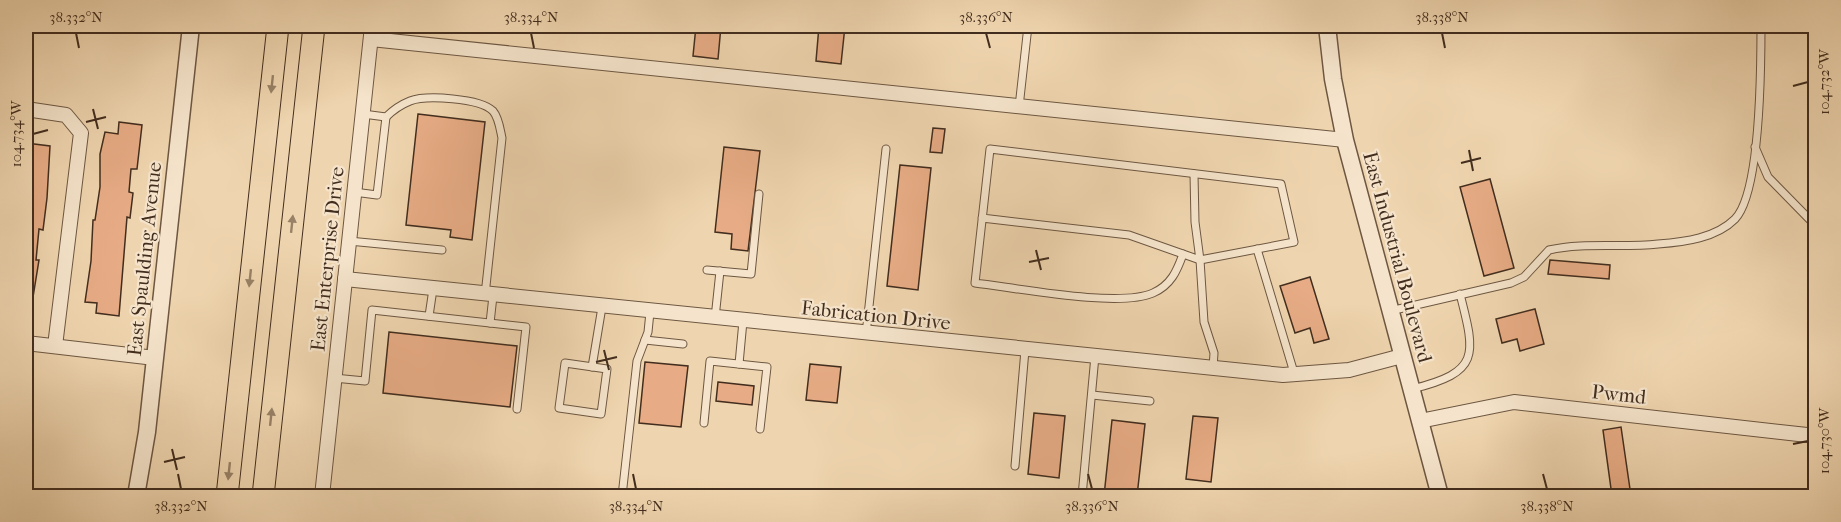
<svg xmlns="http://www.w3.org/2000/svg" width="1841" height="522" font-family="'IM FELL French Canon',serif">
  <rect width="100%" height="100%" fill="#efd5af"/>
  <filter id="stains"><feTurbulence type="fractalNoise" baseFrequency=".00333" numOctaves="4"/><feColorMatrix values="0 0 0 0 .2 0 0 0 0 .09 0 0 0 0 .02 0 0 0 .5 -.17"/></filter>
  <radialGradient id="worn" r=".72"><stop offset=".6" stop-color="#630" stop-opacity="0"/><stop offset="1" stop-color="#630" stop-opacity=".3"/></radialGradient>
  <g fill="#e7ac85" stroke="#422d1e" stroke-width="1.5">
    <polygon points="696,26 721,26 718,59 693,56"/>
    <polygon points="819,26 845,26 841,64 816,61"/>
    <polygon points="418,114 485,122 472,240 450,237 451,230 406,225"/>
    <polygon points="119,122 142,125 137,169 131,169 129,192 133,193 130,218 127,217 119,316 96,313 97,303 85,302 91,261 93,220 95,220 100,187 100,154 105,132 118,134"/>
    <polygon points="933,128 945,129 942,153 930,152"/>
    <polygon points="26,143 50,146 47,198 43,230 39,229 36,260 39,260 33,297 26,297"/>
    <polygon points="724,147 760,151 748,251 731,249 732,234 715,232"/>
    <polygon points="900,165 931,168 918,290 887,286"/>
    <polygon points="1490,179 1514,268 1484,276 1460,187"/>
    <polygon points="1550,260 1610,265 1609,279 1548,274"/>
    <polygon points="1310,277 1329,339 1314,343 1310,328 1295,333 1280,286"/>
    <polygon points="1535,309 1544,344 1520,351 1517,339 1502,343 1496,319"/>
    <polygon points="389,332 517,346 510,407 383,393"/>
    <polygon points="645,362 688,366 681,427 639,423"/>
    <polygon points="810,364 841,367 837,403 806,400"/>
    <polygon points="718,382 754,386 752,405 716,401"/>
    <polygon points="1034,413 1065,416 1059,478 1028,474"/>
    <polygon points="1193,416 1218,418 1211,482 1186,479"/>
    <polygon points="1112,420 1145,424 1137,496 1104,496"/>
    <polygon points="1621,427 1631,496 1612,496 1603,430"/>
  </g>
  <g fill="none" stroke-linecap="round" stroke-linejoin="round">
    <g stroke="#6d5742" stroke-width="9">
      <g id="service">
        <polyline points="1019,107 1028,26"/>
        <path d="M 363,114 L 386,117 C 393,110 400,105 410,101 C 426,95 480,98 493,111 C 499,118 500,129 502,138 L 485,295"/>
        <polyline points="1755,147 1768,177 1816,226"/>
        <polyline points="354,192 377,195 386,117"/>
        <path d="M 982,218 L 1129,235 L 1183,254 C 1177,271 1171,285 1153,293 C 1119,308 1017,288 975,283 L 990,149 L 1281,184 L 1294,242 L 1200,260 L 1204,322 L 1214,353 L 1213,368"/>
        <polyline points="349,241 442,250"/>
        <polyline points="1257,249 1295,376"/>
        <polyline points="1183,254 1200,260 1195,222 1194,174"/>
        <polyline points="707,270 751,274 759,194"/>
        <path d="M 1390,311 L 1511,283 L 1524,277 L 1549,250 C 1584,242 1622,248 1658,244 C 1685,242 1716,238 1735,219 C 1761,192 1761,65 1761,26"/>
        <polyline points="429,316 433,289"/>
        <polyline points="715,318 720,271"/>
        <polyline points="490,323 493,296"/>
        <polyline points="866,334 886,149"/>
        <polyline points="645,340 683,344"/>
        <polygon points="565,363 607,369 601,414 559,408"/>
        <polyline points="739,364 743,321"/>
        <polyline points="592,367 602,307"/>
        <polyline points="334,378 365,381 372,310 526,327 517,409"/>
        <path d="M 1412,389 C 1480,372 1476,356 1460,294"/>
        <polyline points="1092,395 1150,401"/>
        <polyline points="704,423 710,361 767,367 760,429"/>
        <polyline points="1015,466 1025,350"/>
        <polyline points="622,496 637,361 648,332 650,312"/>
        <polyline points="1082,496 1095,356"/>
      </g>
    </g>
    <g stroke="#6d5742" stroke-width="16">
      <g id="minor">
        <polyline points="371,39 1345,140"/>
        <polyline points="26,109 66,115 81,133 55,346"/>
        <polyline points="345,279 1283,375 1349,370 1402,356"/>
        <polyline points="26,343 155,358"/>
        <polyline points="1420,421 1514,402 1816,436"/>
        <polyline points="322,496 372,26"/>
      </g>
    </g>
    <g stroke="#6d5742" stroke-width="19">
      <g id="tertiary">
        <polyline points="1327,26 1333,79 1345,140 1440,496"/>
        <polyline points="136,496 147,432 191,26"/>
      </g>
    </g>
    <g stroke="#422d1e" stroke-width="23">
      <g id="trunk">
        <polyline points="227,496 278,26"/>
        <polyline points="263,496 314,26"/>
      </g>
    </g>
    <use href="#service" stroke="#f5e4cb" stroke-width="7"/>
    <use href="#minor" stroke="#f5e4cb" stroke-width="14"/>
    <use href="#tertiary" stroke="#f5e4cb" stroke-width="16"/>
    <use href="#trunk" stroke="#efd5af" stroke-width="21"/>
  </g>
  <defs><path id="oneway-solid" d="M-6-.8H1V-3.2L6.5 0L1 3.2V.8H-6Z" transform="scale(1.5)"/></defs>
  <g fill="#988166">
    <use href="#oneway-solid" transform="translate(272 84) rotate(96)"/>
    <use href="#oneway-solid" transform="translate(292 224) rotate(-84)"/>
    <use href="#oneway-solid" transform="translate(250 278) rotate(96)"/>
    <use href="#oneway-solid" transform="translate(271 417) rotate(-84)"/>
    <use href="#oneway-solid" transform="translate(229 471) rotate(96)"/>
  </g>
  <path fill="none" stroke="#422d1e" stroke-width="2" d="M 76,33 L 79,48M 531,33 L 534,48M 986,33 L 990,48M 1442,33 L 1445,48M 1793,86 L 1808,82M 93,109 L 98,129M 86,122 L 106,117M 33,134 L 48,130M 1469,150 L 1473,171M 1461,163 L 1481,158M 1036,250 L 1041,270M 1029,262 L 1049,258M 604,350 L 609,370M 596,362 L 617,357M 1793,444 L 1808,441M 172,449 L 177,470M 164,462 L 185,457M 178,474 L 181,489M 633,474 L 636,489M 1088,474 L 1092,489M 1543,474 L 1547,489"/>
  <g text-anchor="middle" stroke-width="4.5" stroke-linejoin="round" paint-order="stroke">
    <g font-size="20" fill="#422d1e" stroke="#f5e4cb">
      <text transform="translate(1398 257) rotate(75)" y="7">East Industrial Boulevard</text>
      <text transform="translate(144 259) rotate(-84)" y="7">East Spaulding Avenue</text>
      <text transform="translate(327 259) rotate(-84)" y="7">East Enterprise Drive</text>
      <text transform="translate(876 315) rotate(6)" y="7">Fabrication Drive</text>
      <text transform="translate(1619 394) rotate(6)" y="7">Pwmd</text>
    </g>
  </g>
  <rect width="1841" height="522" fill="none" stroke="#efd5af" stroke-width="66"/>
  <rect x="33" y="33" width="1775" height="456" fill="none" stroke="#422d1e" stroke-width="2"/>
  <g font-size="15" text-anchor="middle" fill="#422d1e">
    <text x="76" y="22">38.332°N</text>
    <text x="531" y="22">38.334°N</text>
    <text x="986" y="22">38.336°N</text>
    <text x="1442" y="22">38.338°N</text>
    <text transform="translate(1824 82) rotate(-90)" y="5">104.732°W</text>
    <text transform="translate(16 134) rotate(-90)" y="5">104.734°W</text>
    <text transform="translate(1824 441) rotate(-90)" y="5">104.730°W</text>
    <text x="181" y="511">38.332°N</text>
    <text x="636" y="511">38.334°N</text>
    <text x="1092" y="511">38.336°N</text>
    <text x="1547" y="511">38.338°N</text>
  </g>
  <rect width="100%" height="100%" filter="url(#stains)"/>
  <rect width="100%" height="100%" fill="url(#worn)"/>
</svg>
